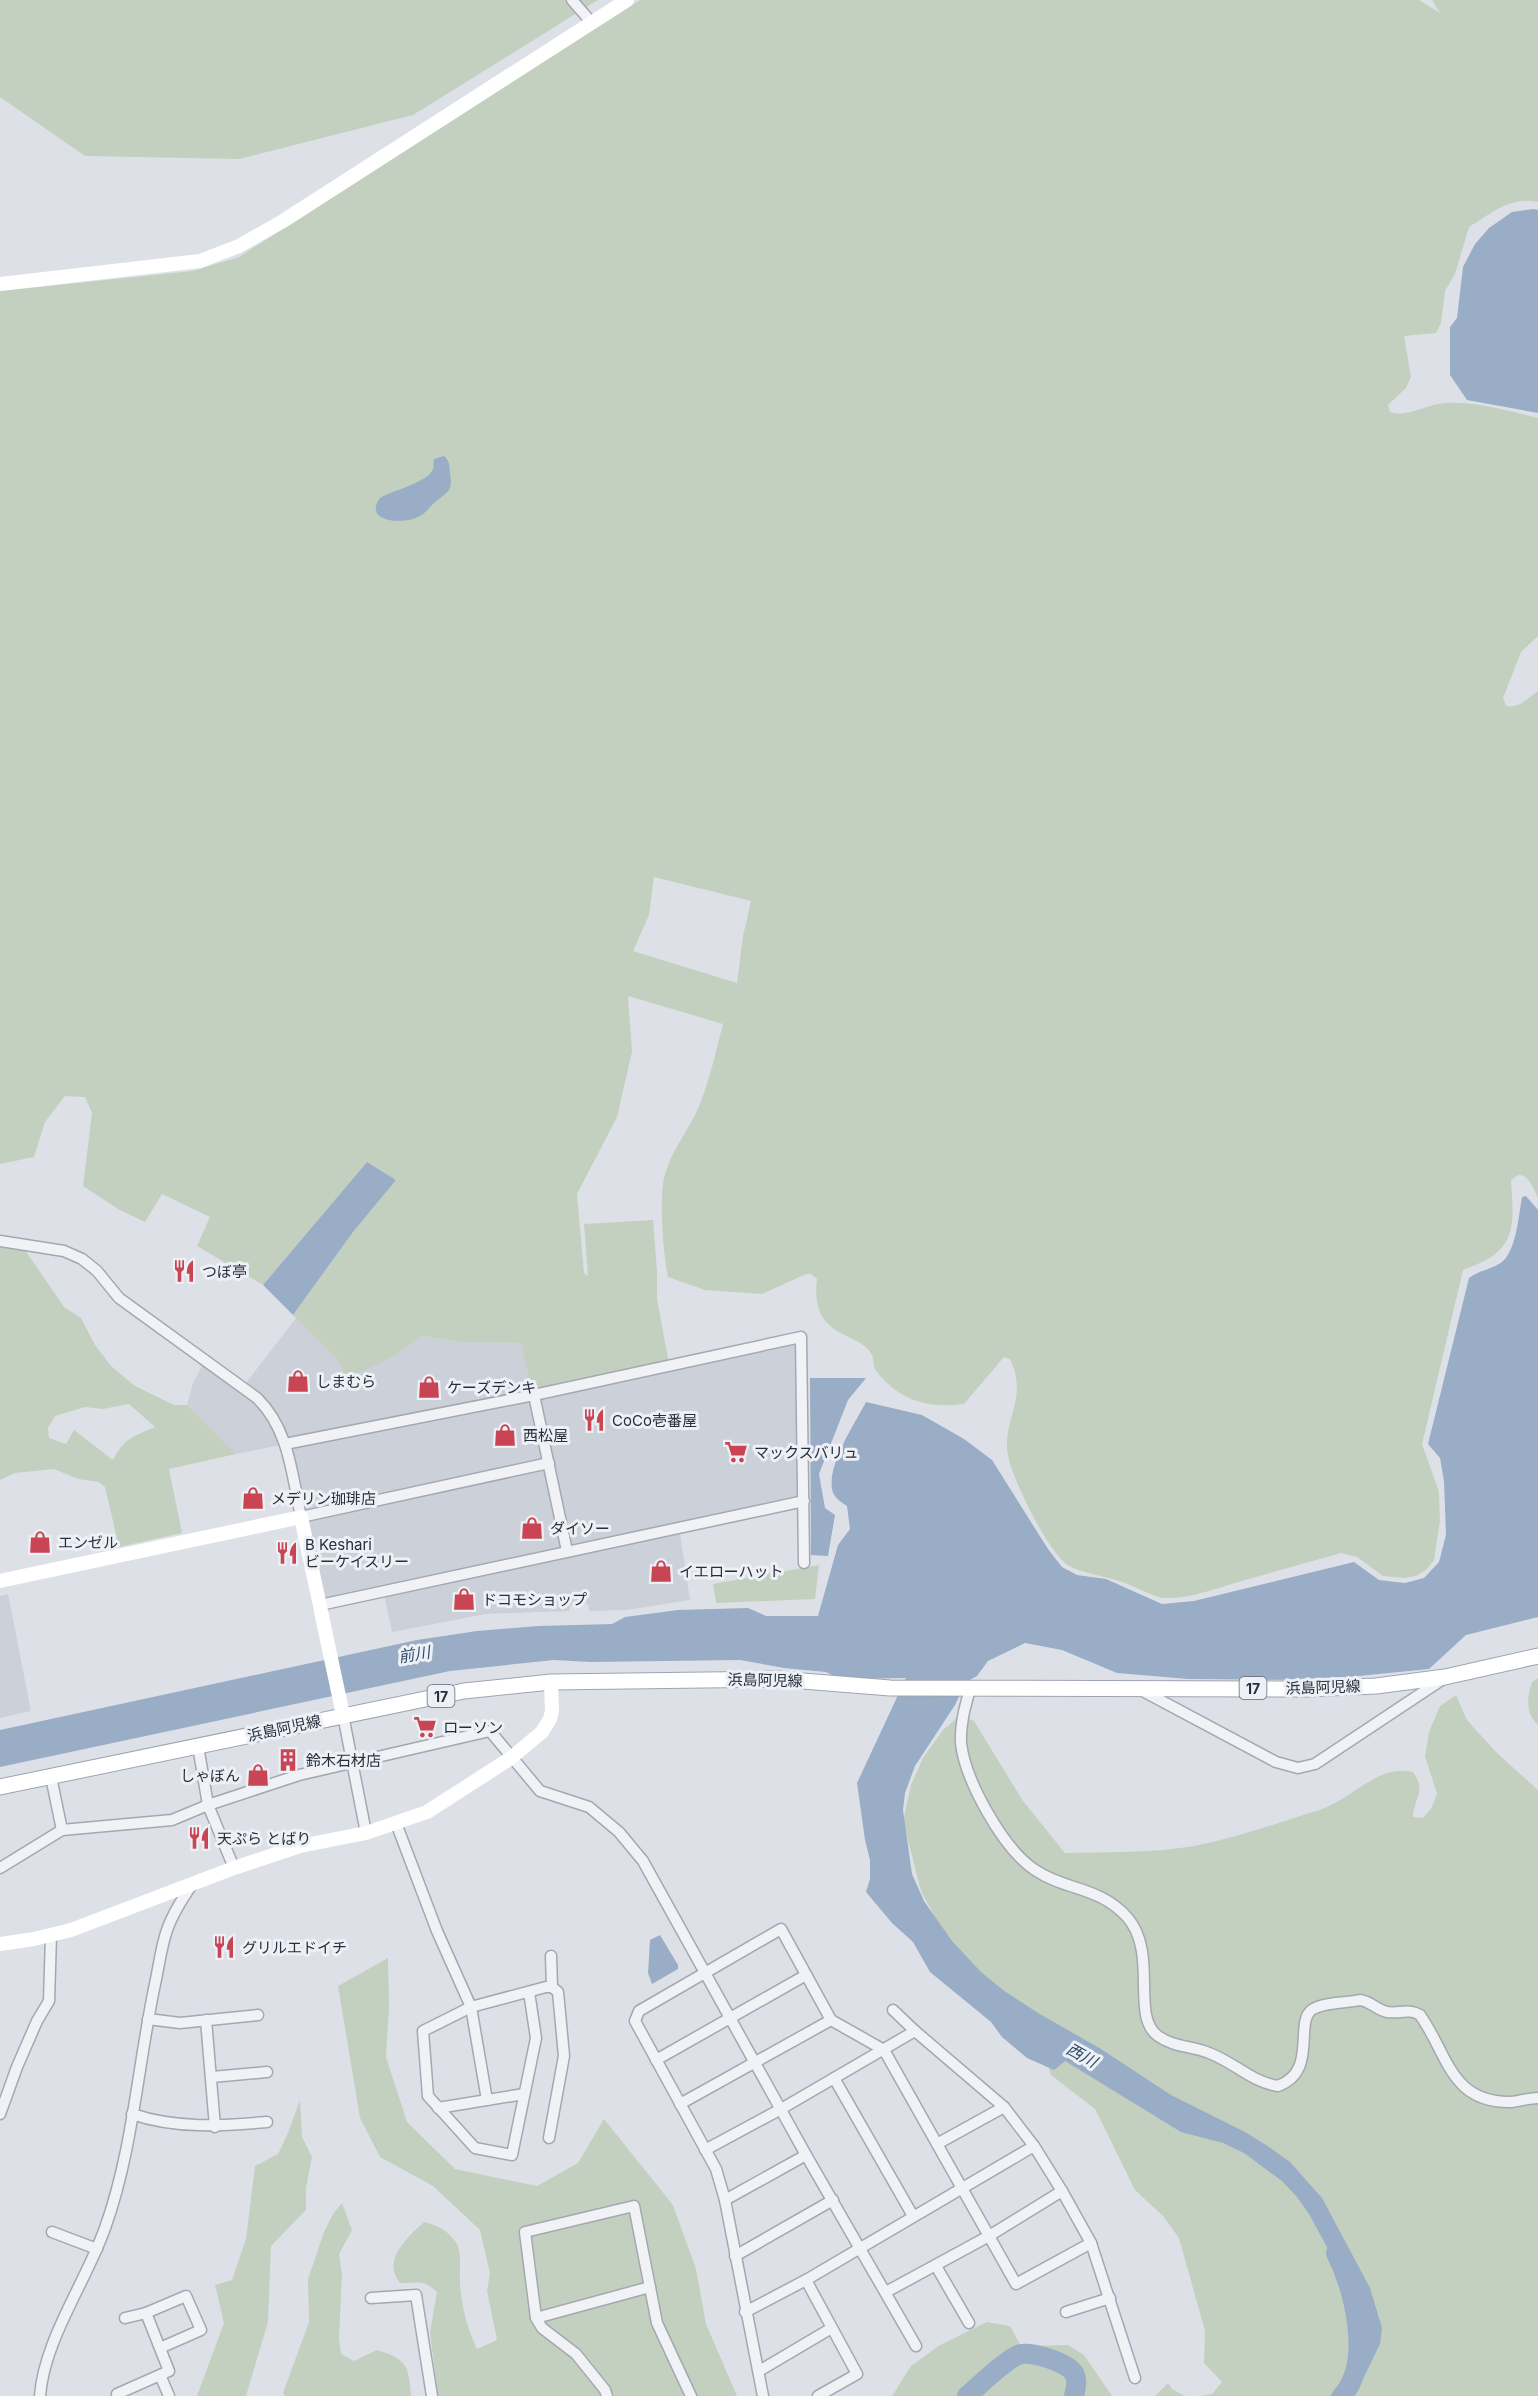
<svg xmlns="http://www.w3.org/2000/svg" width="1538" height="2396" font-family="Inter,'Noto Sans JP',sans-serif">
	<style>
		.built { fill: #ccd0d9 }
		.green { fill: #c3d0bf; fill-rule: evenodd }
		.water { fill: #99adc6 }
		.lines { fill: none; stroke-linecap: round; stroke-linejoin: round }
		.river { stroke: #99adc6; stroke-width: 20 }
		.street-casing { stroke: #a3a8b1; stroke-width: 13 }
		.primary-casing { stroke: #9da5b2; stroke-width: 17 }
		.street { stroke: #f0f2f5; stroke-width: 10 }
		.secondary { stroke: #fff; stroke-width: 14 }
		.primary { stroke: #fff; stroke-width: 15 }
		.labels { text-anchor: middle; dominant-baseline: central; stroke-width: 6; stroke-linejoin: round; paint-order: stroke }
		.shield { fill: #edf0f5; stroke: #626874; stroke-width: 1.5 }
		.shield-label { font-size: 14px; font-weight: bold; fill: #272e3d }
		.poi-label { font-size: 15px; fill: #272e3d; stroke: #edf0f5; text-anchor: start }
		.street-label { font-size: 15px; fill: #272e3d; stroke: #edf0f5 }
		.water-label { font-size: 16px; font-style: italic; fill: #334c6f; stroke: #edf0f5 }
	</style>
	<rect width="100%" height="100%" fill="#dde1e7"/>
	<g class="built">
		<polygon points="296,1318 338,1360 393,1357 422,1336 460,1342 521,1343 531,1390 798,1340 799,1509 680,1533 690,1600 627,1610 589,1611 588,1604 570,1606 570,1611 486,1614 392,1632 384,1594 313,1610 281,1445 236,1454 187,1405 193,1383 206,1358 246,1383"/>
		<polygon points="8,1594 31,1711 0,1718 0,1596"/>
	</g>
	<g class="green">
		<polygon points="0,0 598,0 413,115 239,159 85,156 0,97"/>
		<path d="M640,0h779l21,13 -8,-13h106v202c-28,-6 -47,12 -69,25l-14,47 -10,17 -4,32 -5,10 -32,3 7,41 -5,11 -18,17 2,7c18,6 36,-8 55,-9 30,-2 64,8 93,15v218l-17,16 -18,46 3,8c14,2 22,-8 32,-15v507c-5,-11 -14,-34 -27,-17 4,50 4,71 -48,89l-41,174 17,48 1,28 -6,40 -8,10 -10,6 -12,2 -21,-2 -26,-19 -16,-4c-35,10 -71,20 -106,30 -23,7 -47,16 -71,15 -7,0 -33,-13 -42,-16 -17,-6 -37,-8 -53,-16 -20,-12 -54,-82 -60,-106 -10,-40 21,-59 1,-101l-6,-2 -40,47c-37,5 -67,-4 -90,-36 3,-42 -66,-18 -57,-89l-6,-5h-5l-44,20 -57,-4 -37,-13c-5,-24 -8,-70 -5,-93 4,-29 26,-53 37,-80 10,-26 16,-53 23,-80l-95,-28 4,56 -15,65 -40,77 7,79 4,3 -4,-52 69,-4 4,51v28l12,65 -138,26 -10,-47 -61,-1 -38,-6 -29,21 -45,21 -10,-18 -45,-45 60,-83 43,-52 -29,-18 -104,123 -66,-39 13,-29 -48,-23 -17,28 -27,-13 -35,-23 9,-73 -7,-16 -20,-1 -20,26 -11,35 -34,7v-873l193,-20 46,-14zM654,877l97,24 -8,35 -6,47 -104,-32 16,-36z"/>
		<path d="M0,1246l23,1 41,60 17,11 14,27 16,21 24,20 39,19h13l49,49 -67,15 13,64 -63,14 -14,-60 -6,-5 -21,-3 -24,-10 -39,4 -15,7zM129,1404l26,23c-22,10 -30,10 -42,33l-39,-30 -8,14 -17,-6 -1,-10 7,-12 30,-9 18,2z"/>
		<polygon points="819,1565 815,1599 716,1603 713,1584"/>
		<path d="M1538,1678v47c-13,-12 -11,-28 -6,-43z"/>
		<path d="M1456,1695l11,25 29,32 42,38v606h-337l11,-2 10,-12 -18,-19 1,-32 -26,-93 -16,-22 -28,-26 -40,-81 -44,-34 -20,-66 -45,-28 -38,-40 -27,-50 -18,-70 8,-36 12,-27 20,-28 17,-15 14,6 49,80 42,52c42,-1 87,0 129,-7 43,-8 86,-24 128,-37 31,-11 56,-45 91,-37 14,20 1,25 0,45l10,1 9,-11 5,-13 -12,-38 4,-24 11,-26z"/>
		<path d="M388,1958l1,48 -3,51 21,65 48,47 82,17 41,-23 26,-44 69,86 23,64 10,55 31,72h-309l9,-7 -7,-57 7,-40c-15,-14 -19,-8 -37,-9 -19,-23 8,-46 24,-61 13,3 23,8 31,19 8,10 4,28 5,41 1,23 7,45 17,67l20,-9 -10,-49 3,-18 -10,-43 -47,-44 -53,-29 -20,-39 -22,-132z"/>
		<polygon points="300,2100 302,2137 312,2157 306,2188 306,2210 271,2246 268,2322 246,2396 197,2396 224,2323 215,2285 232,2280 246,2239 255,2166 278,2154 288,2133"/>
		<path d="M342,2203l10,27 -13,24 3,20 -3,65 2,15 13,7 23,-11c30,9 32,16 34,46h-126l-2,-3 26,-71 -1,-43 16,-47 9,-18z"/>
		<polygon points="987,2322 1010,2326 1021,2346 1068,2345 1084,2355 1112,2396 892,2396 911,2366 940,2345"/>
		<polygon points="1168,2383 1172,2389 1185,2396 1155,2396"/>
	</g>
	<g class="water">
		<polygon points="1534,209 1538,210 1538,413 1467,400 1450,375 1450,327 1457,318 1463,267 1475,244 1489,228 1512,212"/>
		<path d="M444,456c6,5 5,9 6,17 3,19 -2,18 -16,30 -6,6 -10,12 -18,15 -15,6 -53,4 -36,-20 11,-7 49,-16 53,-29 1,-4 0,-7 1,-10z"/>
		<polygon points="367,1162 396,1180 353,1232 293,1315 263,1285"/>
		<path d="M1526,1196l12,14v407l-72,18 -37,34 -110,11 -131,-1 -71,-6 -55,-23 -37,-7 -37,18 -11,15 -11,6 -11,23 -40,61 -10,27 -2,17 9,64 12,27 28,40 29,31 22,18 35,23 63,36 70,46 74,37 21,13 24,17 32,36 48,90 12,40 -2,16 -18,37 -12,15h-20l16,-18 7,-13 7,-24 -1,-31 -9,-28 -10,-11 -31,-57 -12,-17 -15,-16 -38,-28 -21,-10 -42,-11 -116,-71 -11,9 -27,-12 -25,-21 -11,-15 -61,-50 -17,-30 -21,-19 -26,-31 4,-13v-19l-5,-20 -8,-57 49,-105 -66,1 -14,-7 -42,-4 -44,-8 -150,2 -36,-2 -104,11 -450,96v-37l417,-90 60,-9 61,-5 74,-2 13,-7 53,-7 70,-2 18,8h52l20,-71 12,-16 -3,-23c-6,-4 -14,-9 -15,-17 -4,-26 22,-64 34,-87l56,13 42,24 28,21 56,89 14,18 15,8 29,4 56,25 32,-3 160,-39 25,18 26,3 19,-5 15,-16 7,-27 -2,-54 -4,-23 -12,-14 41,-166c10,-8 25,-9 34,-17 13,-11 16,-47 19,-64z"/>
		<polygon points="810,1378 866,1378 848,1400 819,1474 825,1508 835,1515 828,1556 811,1555"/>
		<polygon points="660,1935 678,1965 678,1969 652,1984 648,1973 650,1940"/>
	</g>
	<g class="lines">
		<g class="river">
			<path d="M1336,2253c18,37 37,109 6,143"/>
			<path d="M967,2396c13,-11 37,-35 51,-41 12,-5 48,7 56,18 4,7 2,16 0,23"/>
		</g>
		<g class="street-casing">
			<g id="street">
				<polyline points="572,0 592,23"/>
				<path d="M0,1241l64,10 18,8 15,12 22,27 138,100c32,31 35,77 44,119l248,-54"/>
				<polyline points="534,1395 567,1551"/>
				<polyline points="285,1444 534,1395 801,1337 804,1563"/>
				<polyline points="320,1605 804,1501"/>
				<path d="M970,1689c-5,18 -10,35 -9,54 4,37 42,106 74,127 31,21 64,16 92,47 32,36 3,99 31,119 15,11 34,10 51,17 25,9 42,29 69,33 41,-15 15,-65 35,-77 12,-7 34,-6 47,-9 10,1 17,10 27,12 12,2 22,-4 33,3 28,39 30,88 91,87 9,-1 18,-4 27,-4"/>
				<polyline points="1141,1690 1276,1762 1298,1768 1315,1764 1443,1679"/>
				<polyline points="343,1715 366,1833"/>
				<polyline points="198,1746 208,1805 234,1868"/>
				<polyline points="51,1777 62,1830"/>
				<polyline points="396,1823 437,1931 471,2007 487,2100"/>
				<polyline points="0,1868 62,1830 172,1820 208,1805 299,1775 490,1731 540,1791 589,1807 619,1832 643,1861 806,2155 916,2346"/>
				<polyline points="529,1992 536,2038 512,2155 475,2148 428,2096 423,2031 471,2007 546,1987 552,1987 551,1956"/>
				<polyline points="893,2010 915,2031"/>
				<polyline points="148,2019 180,2023 258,2015"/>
				<polyline points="206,2020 215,2127"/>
				<polyline points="656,2060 806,1975"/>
				<polyline points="212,2077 267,2072"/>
				<polyline points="834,2078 913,2216"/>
				<polyline points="680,2104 831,2020"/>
				<polyline points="438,2108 524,2094"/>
				<polyline points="0,2114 17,2067 37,2021 49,2001 51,1935"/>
				<path d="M132,2114c44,15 90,12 135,8"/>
				<polyline points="549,2138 564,2056 558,1992 552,1987"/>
				<polyline points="937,2144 1004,2107"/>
				<polyline points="705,2150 781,2109 915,2031 1004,2107 1034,2146 1062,2191 1091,2243 1135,2378"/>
				<polyline points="725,2200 806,2155"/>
				<polyline points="52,2232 97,2249"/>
				<polyline points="735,2256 833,2200"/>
				<polyline points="936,2266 969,2323"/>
				<polyline points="806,2280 857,2374 818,2396"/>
				<polyline points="886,2292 989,2236 1062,2191"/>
				<polyline points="371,2298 416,2295 432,2396"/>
				<polyline points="745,2312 806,2280 1034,2146"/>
				<polyline points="1066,2312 1110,2298"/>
				<polyline points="125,2318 146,2313"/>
				<polyline points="536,2318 650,2287"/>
				<polyline points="759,2371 830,2329"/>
				<polyline points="160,2375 169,2396"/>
				<path d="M40,2396c4,-56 46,-114 65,-168 28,-78 33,-164 50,-244 4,-18 6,-37 12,-54 6,-17 16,-32 26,-47"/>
				<polyline points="118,2396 117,2394 169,2371 146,2313 186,2296 201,2330 160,2348"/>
				<polyline points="607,2396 605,2390 576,2354 542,2328 536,2318 525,2232 634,2206 657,2323 691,2396"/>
				<polyline points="763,2396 725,2200 716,2169 635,2021 639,2011 781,1929 831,2020 884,2050 1016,2284 1091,2243"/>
			</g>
		</g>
		<g class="primary-casing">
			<polyline id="primary" points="0,1787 464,1691 551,1682 778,1679 890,1688 1306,1689 1376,1686 1445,1677 1538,1656"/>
		</g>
		<use href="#street" class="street"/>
		<g class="secondary">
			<polyline points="0,284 200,261 239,246 283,221 627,0"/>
			<polyline points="0,1581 301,1517 343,1715"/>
			<polyline points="0,1944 34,1939 71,1930 234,1868 300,1846 366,1833 427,1812 511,1758 542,1732 550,1719 552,1711 551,1682"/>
		</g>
		<use href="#primary" class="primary"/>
	</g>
	<defs>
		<g id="restaurant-bare" transform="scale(1.8)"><path d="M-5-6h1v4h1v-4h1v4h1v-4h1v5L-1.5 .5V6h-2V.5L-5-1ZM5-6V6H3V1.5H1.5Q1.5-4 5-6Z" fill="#c94554" stroke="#edf0f5" stroke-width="2.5" paint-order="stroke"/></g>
		<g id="shop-bare" transform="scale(1.8)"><path d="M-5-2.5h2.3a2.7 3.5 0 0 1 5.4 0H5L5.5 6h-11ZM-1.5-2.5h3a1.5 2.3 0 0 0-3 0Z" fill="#c94554" stroke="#edf0f5" stroke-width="2.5" paint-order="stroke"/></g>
		<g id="supermarket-bare" transform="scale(1.8)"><path d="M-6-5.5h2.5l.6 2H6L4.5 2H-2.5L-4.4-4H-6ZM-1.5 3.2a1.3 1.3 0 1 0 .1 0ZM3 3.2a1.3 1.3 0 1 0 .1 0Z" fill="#c94554" stroke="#edf0f5" stroke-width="2.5" paint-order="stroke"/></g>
		<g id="building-bare" transform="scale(1.8)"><path d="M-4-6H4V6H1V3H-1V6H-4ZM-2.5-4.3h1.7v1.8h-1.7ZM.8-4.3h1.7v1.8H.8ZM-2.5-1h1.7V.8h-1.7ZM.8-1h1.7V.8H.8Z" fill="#c94554" stroke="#edf0f5" stroke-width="2.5" paint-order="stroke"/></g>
	</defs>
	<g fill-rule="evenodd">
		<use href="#restaurant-bare" x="184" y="1271"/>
		<use href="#shop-bare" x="298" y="1381"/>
		<use href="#shop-bare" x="429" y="1387"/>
		<use href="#restaurant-bare" x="594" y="1420"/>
		<use href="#shop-bare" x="505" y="1435"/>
		<use href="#supermarket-bare" x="736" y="1452"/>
		<use href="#shop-bare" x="253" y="1498"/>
		<use href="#shop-bare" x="532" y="1528"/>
		<use href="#shop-bare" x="40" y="1542"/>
		<use href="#restaurant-bare" x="287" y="1553"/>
		<use href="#shop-bare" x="661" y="1571"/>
		<use href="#shop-bare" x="464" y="1599"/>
		<use href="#supermarket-bare" x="425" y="1727"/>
		<use href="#building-bare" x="288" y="1760"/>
		<use href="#shop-bare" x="258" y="1775"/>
		<use href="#restaurant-bare" x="199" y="1838"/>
		<use href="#restaurant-bare" x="224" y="1947"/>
	</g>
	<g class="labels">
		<g class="shield">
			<rect x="1239.5" y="1677" width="27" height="22" rx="4.5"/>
			<rect x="427.5" y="1685" width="27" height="22" rx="4.5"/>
		</g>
		<g class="shield-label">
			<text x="1253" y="1688">17</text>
			<text x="441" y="1696">17</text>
		</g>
		<g class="poi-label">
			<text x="202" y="1271">つぼ亭</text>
			<text x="316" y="1381">しまむら</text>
			<text x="447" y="1387">ケーズデンキ</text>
			<text x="612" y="1420">CoCo壱番屋</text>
			<text x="523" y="1435">西松屋</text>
			<text x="754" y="1452">マックスバリュ</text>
			<text x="271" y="1498">メデリン珈琲店</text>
			<text x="550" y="1528">ダイソー</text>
			<text x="58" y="1542">エンゼル</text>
			<text x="305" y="1544">B Keshari<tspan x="305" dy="17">ビーケイスリー</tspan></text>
			<text x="679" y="1571">イエローハット</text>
			<text x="482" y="1599">ドコモショップ</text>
			<text x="443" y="1727">ローソン</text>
			<text x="306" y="1760">鈴木石材店</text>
			<text x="240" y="1775" text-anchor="end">しゃぼん</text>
			<text x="217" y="1838">天ぷら とばり</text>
			<text x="242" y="1947">グリルエドイチ</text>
		</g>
		<g class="street-label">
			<text transform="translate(765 1680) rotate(1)">浜島阿児線</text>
			<text transform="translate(1323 1687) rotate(-2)">浜島阿児線</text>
			<text transform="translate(284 1728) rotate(-12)">浜島阿児線</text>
		</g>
		<g class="water-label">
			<text transform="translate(414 1654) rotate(-9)">前川</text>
			<text transform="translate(1082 2055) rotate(29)">西川</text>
		</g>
	</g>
</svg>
